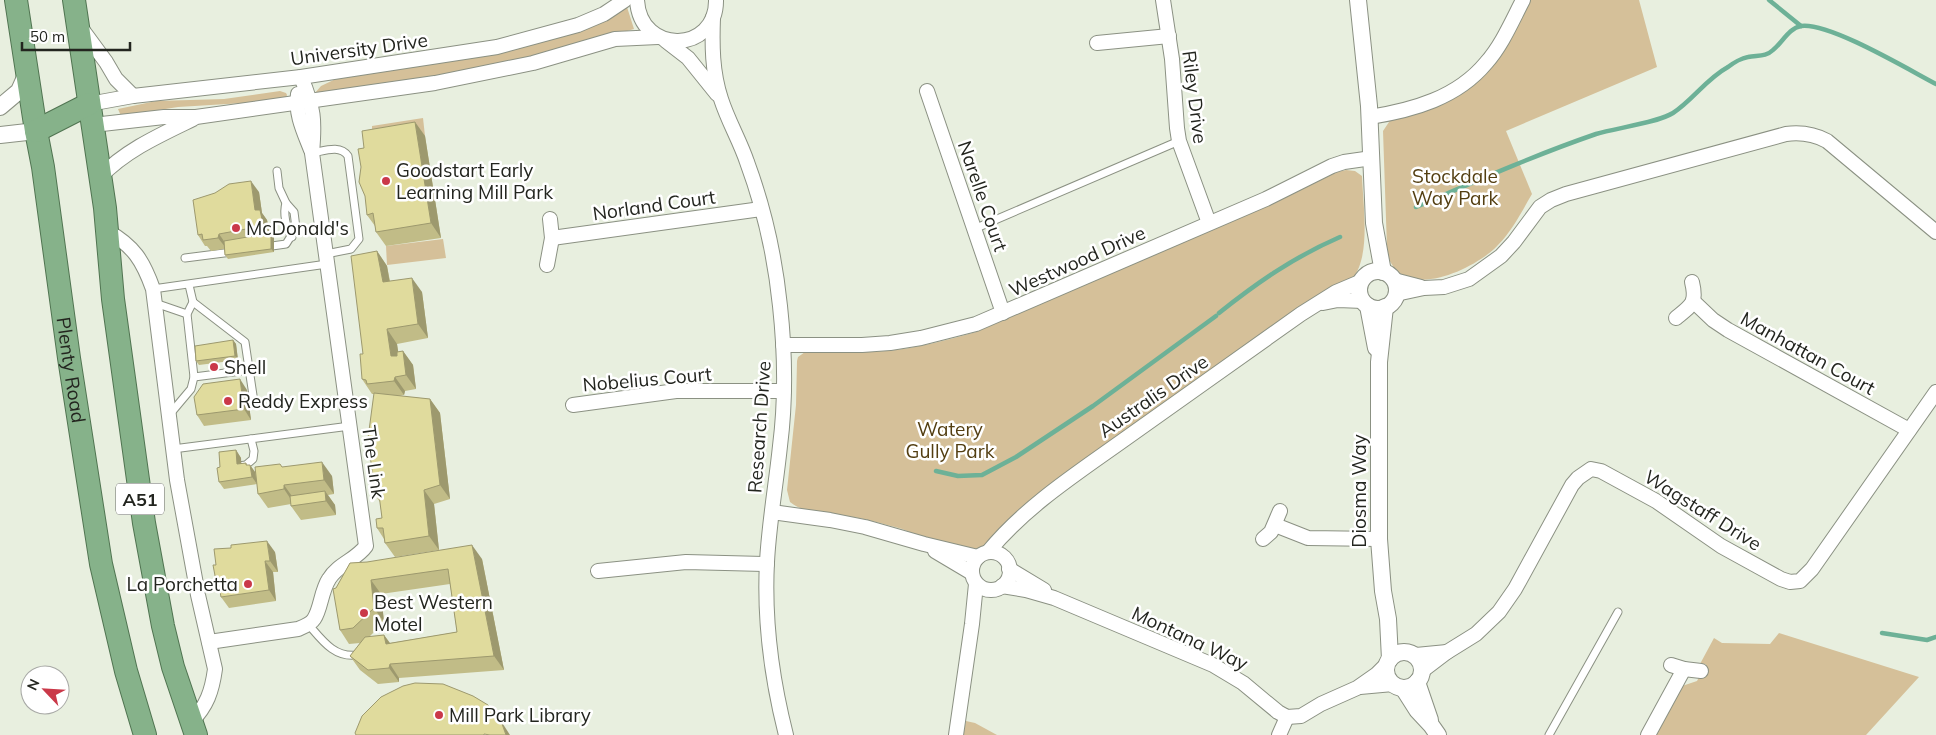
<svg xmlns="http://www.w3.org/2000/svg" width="1936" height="735" font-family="Mulish,sans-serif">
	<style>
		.green { fill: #d5c099 }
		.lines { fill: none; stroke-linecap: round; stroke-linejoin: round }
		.stream { stroke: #6db197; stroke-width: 4.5 }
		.service-casing { stroke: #8b9183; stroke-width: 9 }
		.minor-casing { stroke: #8b9183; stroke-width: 16 }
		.tertiary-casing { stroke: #8b9183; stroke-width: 18 }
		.trunk-casing { stroke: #507451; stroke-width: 24 }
		.service { stroke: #fff; stroke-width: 7 }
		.minor { stroke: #fff; stroke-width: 14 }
		.tertiary { stroke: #fff; stroke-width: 16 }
		.trunk { stroke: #86b28a; stroke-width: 22 }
		.wall { fill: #c1bc87; fill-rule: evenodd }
		.shaded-wall { fill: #9d996e }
		.building { fill: #e0db9d; stroke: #9d996e }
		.poi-dot { fill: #ca3949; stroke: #fff; stroke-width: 2 }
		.labels { text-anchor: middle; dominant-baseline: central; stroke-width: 5; stroke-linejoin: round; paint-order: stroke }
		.shield { fill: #fff; stroke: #656662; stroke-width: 1 }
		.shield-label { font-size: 18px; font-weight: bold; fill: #23251f }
		.street-label { font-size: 19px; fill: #23251f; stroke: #fff }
		.poi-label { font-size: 19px; fill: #23251f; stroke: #fff; text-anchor: start }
		.park-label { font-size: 19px; fill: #533e11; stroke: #fff }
	</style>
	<rect width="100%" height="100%" fill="#e8efdf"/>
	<g class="green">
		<path d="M1529,0h110l18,67 -151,64 26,63c-10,17 -20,37 -34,51 -20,22 -87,55 -107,18 -3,-4 -3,-10 -4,-15l-4,-117 8,-12 54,-16z"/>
		<polygon points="627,7 634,29 509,65 316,94 315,93 321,86 344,75 424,63"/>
		<polygon points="280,91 286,93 287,95 286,98 258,102 178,107 121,116 118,109 156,101 224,99"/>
		<polygon points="423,118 425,136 372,145 372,126"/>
		<path d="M1346,170l9,1 7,5c1,29 9,79 -9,102l-282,192 -41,30 -47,47c-27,9 -56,-9 -81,-18 -18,-5 -38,-11 -56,-13 -18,-3 -42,-2 -56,-14l-3,-12 9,-85 1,-44 1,-4 7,-5c27,0 54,1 81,-1 31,-3 61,-11 90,-19l286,-124 75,-36z"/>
		<polygon points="443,239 446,258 387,265 386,246"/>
		<polygon points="1779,633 1919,677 1866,735 1655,735 1682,686 1697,681 1706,664 1700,664 1714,638 1722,643 1770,644"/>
		<polygon points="966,721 975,723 997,735 963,735"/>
	</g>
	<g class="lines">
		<g class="stream">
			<polyline points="1769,0 1801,26"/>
			<path d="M1416,207c60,-26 119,-52 180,-73 20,-6 61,-11 77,-21 20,-13 33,-34 55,-46 5,-4 14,-9 20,-10 9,-2 18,0 25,-7 9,-7 16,-22 28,-24 28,-4 108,44 135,58"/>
			<path d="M1219,313c39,-31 75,-56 121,-76"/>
			<polyline points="936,471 958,476 982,475 1016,457 1093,406 1216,316"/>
			<polyline points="1882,633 1927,640 1936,637"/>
		</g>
		<g class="service-casing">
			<g id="service">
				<path d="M312,153c12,-2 28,-9 36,3l11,83 -8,10 -25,5"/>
				<path d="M286,203c-3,10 0,25 6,34"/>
				<polyline points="974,229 1179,141"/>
				<polyline points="265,247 286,244 296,228 294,212 286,203 279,188 277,171"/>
				<polyline points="185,258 232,252"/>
				<polyline points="153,289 327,264"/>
				<polyline points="193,302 245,342 254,402"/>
				<polyline points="155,303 187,314"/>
				<polyline points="194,377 249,370"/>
				<polyline points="170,414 191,389 194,377 187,314 193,302 189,285"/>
				<polyline points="173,449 350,426"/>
				<polyline points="238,466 246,465 253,459 254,451 251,439"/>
				<path d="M308,624c14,16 26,34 49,31"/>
				<polyline points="1549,735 1618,612"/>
			</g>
		</g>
		<g class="minor-casing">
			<g id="minor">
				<path d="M637,0c3,56 80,53 79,0"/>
				<polyline points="1163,0 1172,59 1177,128 1179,141 1209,223"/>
				<path d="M713,17c-1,28 -1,55 8,82 7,22 19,42 26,63 17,46 28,95 33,144 5,46 6,93 0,140 -4,39 -11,77 -13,116 -3,57 5,118 19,173"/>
				<polyline points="81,28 106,62 116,79 133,96"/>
				<polyline points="666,41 688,58 717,94"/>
				<polyline points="1097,43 1169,36"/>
				<polyline points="927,91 1003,313"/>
				<path d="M298,94c-3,20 6,38 13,56"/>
				<polyline points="89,104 133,96 301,77 497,47 578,25 604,14 625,0"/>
				<path d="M1370,117c43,-7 87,-19 116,-54 16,-18 26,-42 37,-63"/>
				<polyline points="93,125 164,117 196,117 435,83 533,63 615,39 658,37"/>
				<path d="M100,177c26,-27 60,-42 93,-58"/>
				<path d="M107,231c27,15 36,30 46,58l24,191 21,115 17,74c-3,22 -8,37 -24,53"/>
				<polyline points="552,238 761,209"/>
				<polyline points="547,265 552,238 550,219"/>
				<polyline points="1394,280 1421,287"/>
				<path d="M1396,294l28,-6 20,-1 25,-8 32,-23 13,-14 26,-35 11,-7 15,-6 220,-60c15,-2 28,0 41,7l109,91"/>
				<polyline points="1693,301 1713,320 1728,330 1909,430"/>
				<polyline points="1323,303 1338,300 1363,301"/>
				<path d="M1676,318c16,-13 21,-15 16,-36"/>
				<polyline points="783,345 862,345 890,343 921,338 976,324 1266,199 1332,166 1344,162 1372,158"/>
				<polyline points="573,405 676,391 784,391"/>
				<polyline points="772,512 830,520 865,527 924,544 978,557"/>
				<polyline points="1275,525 1308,538 1379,539"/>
				<polyline points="1263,539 1271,532 1280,511"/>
				<polyline points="935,551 972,573"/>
				<path d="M988,552c38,-46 88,-78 137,-113 59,-42 117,-83 176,-125l35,-22 26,-11"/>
				<circle cx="991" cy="571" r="19"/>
				<polyline points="1009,569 1044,590"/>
				<polyline points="598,571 686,562 767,564"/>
				<polyline points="1002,586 1026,590 1054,598 1213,665 1243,683 1278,712 1287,717 1301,716 1321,704 1357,688 1377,674 1387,664"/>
				<path d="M209,642l89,-13c5,-2 13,-5 16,-10 7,-10 7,-28 15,-40 9,-15 27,-19 37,-33l-54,-393c3,-33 2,-45 -11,-76"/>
				<polyline points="1416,655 1447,652"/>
				<polyline points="1671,665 1684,669 1701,671"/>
				<polyline points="1422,671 1447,652 1476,634 1499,612 1515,589 1572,485 1578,478 1591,469 1601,471 1656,501 1721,546 1781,579 1790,582 1800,581 1812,569 1936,392"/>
				<polyline points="1360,687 1393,684"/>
				<polyline points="956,735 972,624 976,584"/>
				<polyline points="1279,735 1287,717"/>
				<polyline points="1648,735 1684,669"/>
			</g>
		</g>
		<g class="tertiary-casing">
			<g id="tertiary">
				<polyline points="1358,0 1369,106 1374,223 1383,272"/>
				<polyline points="0,107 19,91 27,73"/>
				<polyline points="0,135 36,131"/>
				<circle cx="1378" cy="290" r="19"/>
				<polyline points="1368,306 1376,348"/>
				<polyline points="1385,307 1379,362 1379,539 1383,591 1388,619 1390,659"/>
				<circle cx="1404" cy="670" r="18"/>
				<polyline points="1417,682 1430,720"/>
				<polyline points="1403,688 1417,710 1431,725 1438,735"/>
			</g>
		</g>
		<g class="trunk-casing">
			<g id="trunk">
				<path id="s1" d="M16,0l20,131 7,36 26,191 32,206 25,107 19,64"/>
				<polyline points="74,0 105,208 113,299 144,523 163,626 173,667 196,735"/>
				<polyline points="36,131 89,104"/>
			</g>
		</g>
		<use href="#service" class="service"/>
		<use href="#minor" class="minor"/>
		<use href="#tertiary" class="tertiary"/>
		<use href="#trunk" class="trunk"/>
	</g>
	<g class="wall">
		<polygon points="415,122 425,136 441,238 386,246 376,232 375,226 367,215"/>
		<polygon points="259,192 262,213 267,220 270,233 274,237 274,252 228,259 225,255 224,249 211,251 207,246 205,246 198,235"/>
		<polygon points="377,251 387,266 390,281 422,292 428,338 397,344 398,352 403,351 413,365 416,389 405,391 404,395 399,396 430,399 440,413 450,499 434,504 439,550 395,557 385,543 384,539 377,528 382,518 380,502 375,495 374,394 372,394 362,379 363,354"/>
		<polygon points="233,340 236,344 238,360 199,365 196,361"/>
		<polygon points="247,390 251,420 204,426 197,415"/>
		<polygon points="236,450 241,458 241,464 246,463 247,465 250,465 255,472 282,467 332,476 334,494 328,495 335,505 336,515 301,520 291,506 291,504 268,508 258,494 257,484 224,489 219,482 220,467"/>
		<polygon points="275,552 278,572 273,572 276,601 229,608 221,597 219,587 216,581"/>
		<path d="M482,559l22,111 -105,8v4l-21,2 -18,-14 -10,-14 10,-13 -11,1 -9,-14 -4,-42 14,-25zM450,584l7,48 -67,11 -6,-8 -15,2 15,-15 -3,-28z"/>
	</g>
	<g class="shaded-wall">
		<polygon points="415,122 425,136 441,238 431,223"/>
		<polygon points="251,181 259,192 262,213 267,220 270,234 263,224 255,210"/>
		<polygon points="258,224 266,235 265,238 257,227"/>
		<polygon points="271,233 274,237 274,252 271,249"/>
		<polygon points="219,234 226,244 226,248 218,238"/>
		<polygon points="377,251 387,266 392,296 383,282"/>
		<polygon points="412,278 422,292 428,338 418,324"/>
		<polygon points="387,329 397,344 401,370 391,356"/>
		<polygon points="233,340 236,344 238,360 235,356"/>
		<polygon points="403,351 413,365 416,389 406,375"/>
		<polygon points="395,377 405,391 404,395 394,381"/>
		<polygon points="240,379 247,390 251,420 244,409"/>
		<polygon points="430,399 440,413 450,499 440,485"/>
		<polygon points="236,450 241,458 242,472 237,464"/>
		<polygon points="322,462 332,476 334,494 324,480"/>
		<polygon points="250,465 255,472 257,484 252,477"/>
		<polygon points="284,485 294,499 294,504 284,489"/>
		<polygon points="424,490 434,504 439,550 429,536"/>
		<polygon points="325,491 335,505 336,515 326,501"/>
		<polygon points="267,541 275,552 278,572 270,561"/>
		<polygon points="472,545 482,559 504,670 494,656"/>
		<polygon points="265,561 273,572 276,601 269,590"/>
		<polygon points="371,580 381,594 384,622 374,608"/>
		<polygon points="384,635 394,649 386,644"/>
		<polygon points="390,664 399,678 399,682 389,668"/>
		<polygon points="501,721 510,735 506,735"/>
	</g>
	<g class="building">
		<polygon points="415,122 431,223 376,232 373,213 367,215 365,196 359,182 361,167 358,149 364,148 362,131"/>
		<polygon points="251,181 255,210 260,210 263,224 258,224 257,227 219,234 218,238 203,240 202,234 198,235 193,200 215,193 229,184"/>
		<polygon points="271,233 271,249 225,255 224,241"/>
		<polygon points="377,251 383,282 412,278 418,324 387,329 391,356 397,356 397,352 403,351 406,375 395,377 394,381 367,384 366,380 362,379 360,354 363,354 351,256"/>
		<polygon points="233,340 235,356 196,361 195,346"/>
		<polygon points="240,379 244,409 197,415 194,397 203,384"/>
		<polygon points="374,393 430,399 440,485 424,490 429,536 385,543 383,528 377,528 376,519 382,518 379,495 375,495 368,438"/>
		<polygon points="236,450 237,464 246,463 246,465 250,465 252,477 219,482 217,468 220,467 219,452"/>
		<polygon points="322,462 324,480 284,485 284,489 258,494 255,467 280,464 282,467"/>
		<polygon points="325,491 326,501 291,506 290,496"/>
		<polygon points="267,541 270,561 265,561 269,590 221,597 218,581 216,581 213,565 216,565 214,549 231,548 231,545"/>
		<polygon points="472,545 494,656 390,664 389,668 368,670 350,656 365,637 384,635 386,644 457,632 448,569 371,580 374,608 353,628 340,630 333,589 336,588 350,563 367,562"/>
		<polygon points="415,683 443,684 473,696 488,705 501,721 506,735 490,735 484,734 484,735 356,735 355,733 362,716 381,697 403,686"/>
	</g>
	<g class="poi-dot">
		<circle cx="386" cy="181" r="5"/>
		<circle cx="236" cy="228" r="5"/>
		<circle cx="214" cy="367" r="5"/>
		<circle cx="228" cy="401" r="5"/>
		<circle cx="248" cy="584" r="5"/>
		<circle cx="364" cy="613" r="5"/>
		<circle cx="439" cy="715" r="5"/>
	</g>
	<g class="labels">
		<rect class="shield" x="116" y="483.5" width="48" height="31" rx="4"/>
		<g class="shield-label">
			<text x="140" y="499">A51</text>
		</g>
		<g class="street-label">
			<text transform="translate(359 49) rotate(-8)">University Drive</text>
			<text transform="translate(1195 97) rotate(83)">Riley Drive</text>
			<text transform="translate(983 196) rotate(71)">Narelle Court</text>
			<text transform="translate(654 205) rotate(-8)">Norland Court</text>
			<text transform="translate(1077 261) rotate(-24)">Westwood Drive</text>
			<text transform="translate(1808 353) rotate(29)">Manhattan Court</text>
			<text stroke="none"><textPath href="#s1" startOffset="374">Plenty Road</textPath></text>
			<text transform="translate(647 379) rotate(-5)">Nobelius Court</text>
			<text transform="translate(1153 396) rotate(-35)">Australis Drive</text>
			<text transform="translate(759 427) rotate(-86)">Research Drive</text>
			<text transform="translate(374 462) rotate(82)">The Link</text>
			<text transform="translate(1359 491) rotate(-90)">Diosma Way</text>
			<text transform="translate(1703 510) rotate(32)">Wagstaff Drive</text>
			<text transform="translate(1190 638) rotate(25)">Montana Way</text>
		</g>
		<g class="poi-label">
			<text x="396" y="170">Goodstart Early<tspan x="396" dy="22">Learning Mill Park</tspan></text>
			<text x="246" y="228">McDonald's</text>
			<text x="224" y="367">Shell</text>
			<text x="238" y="401">Reddy Express</text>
			<text x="238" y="584" text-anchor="end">La Porchetta</text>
			<text x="374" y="602">Best Western<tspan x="374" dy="22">Motel</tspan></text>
			<text x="449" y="715">Mill Park Library</text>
		</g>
		<g class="park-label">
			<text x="1455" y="176">Stockdale<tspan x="1455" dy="22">Way Park</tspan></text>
			<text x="950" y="429">Watery<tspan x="950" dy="22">Gully Park</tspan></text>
		</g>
	</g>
	<g transform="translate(45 690) rotate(295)"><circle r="24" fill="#ffffff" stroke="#a7a8a5"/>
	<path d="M0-4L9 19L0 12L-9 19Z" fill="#ca3949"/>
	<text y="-8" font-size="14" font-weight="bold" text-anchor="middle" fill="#23251f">N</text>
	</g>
	<path d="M22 42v8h108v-8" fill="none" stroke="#23251f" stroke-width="2.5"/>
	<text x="30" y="42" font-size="15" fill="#23251f" stroke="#ffffff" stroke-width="4" paint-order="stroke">50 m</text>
</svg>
